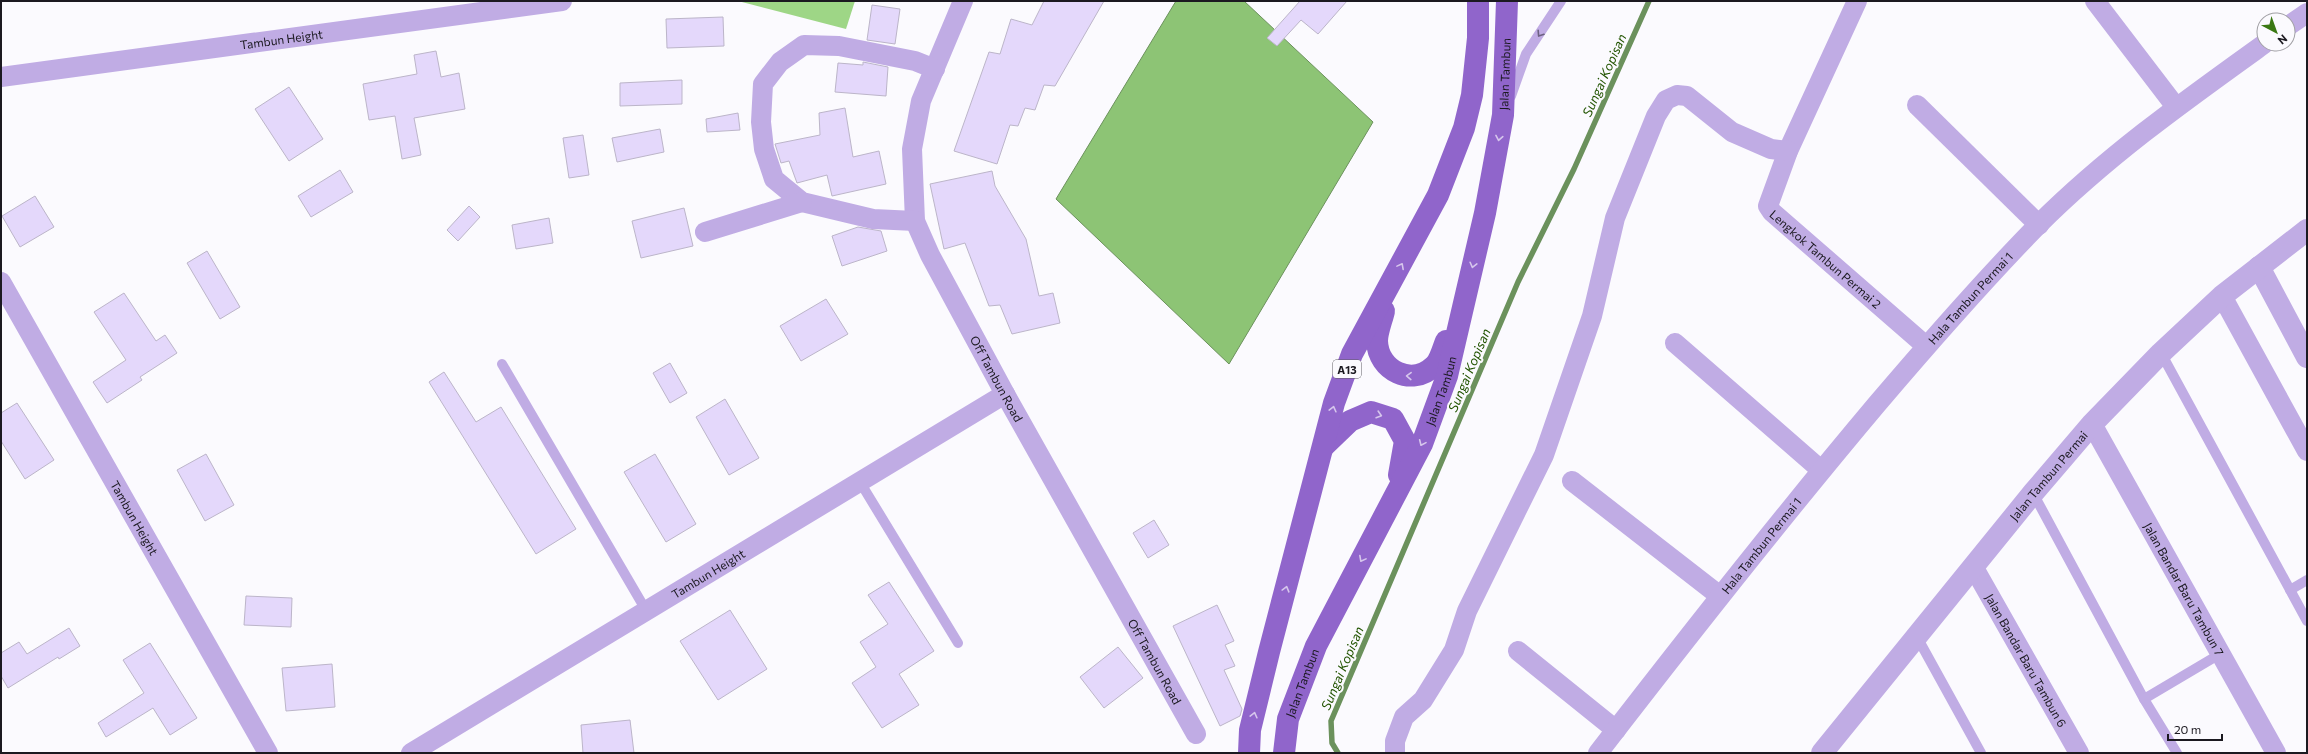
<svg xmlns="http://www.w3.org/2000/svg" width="2308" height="754" font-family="Commissioner,sans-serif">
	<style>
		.forest { fill: #9ed686 }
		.water { fill: #8dc475; stroke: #6b915c }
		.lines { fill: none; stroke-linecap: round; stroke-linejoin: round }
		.stream { stroke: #6b915c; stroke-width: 5.5 }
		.building { fill: #e4d8fb; stroke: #bcb5c9 }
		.service { stroke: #c0ace4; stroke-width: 10 }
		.minor { stroke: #c0ace4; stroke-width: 20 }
		.tertiary { stroke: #c0ace4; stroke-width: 22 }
		.primary { stroke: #9065cb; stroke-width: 22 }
		.oneway { stroke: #6e6282 }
		.oneway2 { stroke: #d6c6ec }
		.labels { text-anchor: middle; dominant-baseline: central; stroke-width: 4; stroke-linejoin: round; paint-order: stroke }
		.shield { fill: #fbfafe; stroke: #5e5c63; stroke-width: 1 }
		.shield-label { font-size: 11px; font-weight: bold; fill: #1b1920 }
		.street-label { font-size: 12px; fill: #1b1920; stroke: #fbfafe }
		.water-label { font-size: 13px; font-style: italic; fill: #225400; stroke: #fbfafe }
	</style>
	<rect width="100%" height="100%" fill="#fbfafe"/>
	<polygon class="forest" points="738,1 855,1 846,29"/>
	<polygon class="water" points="1176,1 1244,1 1373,122 1229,364 1056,199"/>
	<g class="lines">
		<polyline class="stream" points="1338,753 1332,743 1331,721 1518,282 1574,169 1649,1"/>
	</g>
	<g class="building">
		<polygon points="1044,1 1104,1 1055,86 1044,85 1035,110 1025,108 1018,126 1010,125 997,164 954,151 989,52 1000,54 1011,19 1032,25"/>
		<polygon points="1300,1 1347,1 1318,34 1301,20 1277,46 1267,38"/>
		<polygon points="872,5 900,9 895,44 867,40"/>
		<polygon points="723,17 724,46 667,48 666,19"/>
		<polygon points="436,51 441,77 459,73 465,109 414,118 421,155 402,159 395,116 369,120 363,84 417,74 414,55"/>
		<polygon points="863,62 888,67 886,96 835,92 838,63 863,65"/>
		<polygon points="682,80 682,104 620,106 620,83"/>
		<polygon points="289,87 323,139 289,161 255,109"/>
		<polygon points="845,108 853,157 879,151 886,184 832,196 827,175 797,183 789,161 781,163 775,144 820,135 819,113"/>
		<polygon points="738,113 740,130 707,132 706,119"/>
		<polygon points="660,129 664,152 617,162 612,138"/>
		<polygon points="583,135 589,175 569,178 563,138"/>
		<polygon points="340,170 353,192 311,217 298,196"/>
		<polygon points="992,171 995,186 1026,239 1039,296 1053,293 1060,323 1012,334 1000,305 989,306 965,243 944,249 930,184"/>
		<polygon points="35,196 54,227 20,247 2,216"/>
		<polygon points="469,206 480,217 458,241 447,230"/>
		<polygon points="684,208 693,246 641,258 632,221"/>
		<polygon points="549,218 553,243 516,249 512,225"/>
		<polygon points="858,227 881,231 887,251 842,266 832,236"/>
		<polygon points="207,251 240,307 220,319 187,263"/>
		<polygon points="124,293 156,341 165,335 177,353 140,377 142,380 107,403 93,382 126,360 94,312"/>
		<polygon points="826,299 848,334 801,361 780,326"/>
		<polygon points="670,363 687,393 670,403 653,373"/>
		<polygon points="444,372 476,422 501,407 576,529 536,554 429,382"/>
		<polygon points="725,399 759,458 729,475 696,417"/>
		<polygon points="17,403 54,460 25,479 1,441 1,413"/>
		<polygon points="206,454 234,505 205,521 177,470"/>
		<polygon points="655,454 696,524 666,542 624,472"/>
		<polygon points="1154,520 1169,545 1148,558 1133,533"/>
		<polygon points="889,582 934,651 899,674 919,705 882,728 852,683 876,667 860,642 888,624 868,595"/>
		<polygon points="246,596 292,598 291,627 244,625"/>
		<polygon points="1217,605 1234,641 1225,645 1235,666 1224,670 1242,709 1240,716 1220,726 1173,626"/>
		<polygon points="730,610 767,669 718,700 680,641"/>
		<polygon points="69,628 80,646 59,659 58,657 8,688 1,676 1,653 19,642 27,654"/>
		<polygon points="150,643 197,718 170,735 153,708 106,737 98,723 144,693 123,660"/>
		<polygon points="1118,647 1143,678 1104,708 1080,677"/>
		<polygon points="332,664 335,707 286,711 282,668"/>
		<polygon points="630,720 634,753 583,753 581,725"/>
	</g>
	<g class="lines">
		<g class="service">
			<polyline points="1511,96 1526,54 1561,1"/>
			<polyline points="2161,353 2307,621"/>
			<polyline points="502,364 647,612"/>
			<polyline points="860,482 958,643"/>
			<polyline points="2033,493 2144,699 2177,753"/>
			<polyline points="2290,590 2307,580"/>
			<polyline points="1917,637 1981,753"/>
			<polyline points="2144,699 2220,654"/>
		</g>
		<g class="minor">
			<path id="s1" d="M963,1l-42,100 -9,48 3,72 15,34 75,139 191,340"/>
			<path id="s2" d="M1857,1l-69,150 -20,55 4,6 154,134"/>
			<polyline points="2095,1 2176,107"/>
			<polyline points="2288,26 2307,13"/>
			<path id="s3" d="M1,77l561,-76"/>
			<polyline points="1917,105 2039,225"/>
			<polyline points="915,221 873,219 802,202 774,179 764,149 761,122 763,84 780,62 804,45 839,46 915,61 935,69"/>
			<polyline points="705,232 802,202"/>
			<path id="s4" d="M1,282l267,471"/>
			<polyline points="2222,296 2307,451"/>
			<polyline points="1675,343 1821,470"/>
			<path id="s5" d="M2092,424l184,329"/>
			<polyline points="1572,481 1720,596"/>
			<path id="s6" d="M1974,568l105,185"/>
			<polyline points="1518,651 1616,730"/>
			<path id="s7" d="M411,753l594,-359"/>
			<polyline points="1395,753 1395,741 1404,717 1423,700 1454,650 1467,611 1544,455 1592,316 1615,218 1656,116 1666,100 1677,95 1687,96 1732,132 1771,149 1788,151"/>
			<path id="s8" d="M1598,753c91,-118 183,-235 279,-349 52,-61 105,-122 161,-179 69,-69 148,-125 226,-181"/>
		</g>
		<g class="tertiary">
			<polyline points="2259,267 2307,357"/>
			<path id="s9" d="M1822,753l211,-260 59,-69 69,-71 61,-57 85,-66"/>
		</g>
		<g class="primary">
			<path d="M1384,311c-2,9 -7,21 -7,30 1,30 35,46 57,25 6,-5 9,-18 12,-25"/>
			<polyline points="1324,446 1350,421 1371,412 1393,419 1405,441 1399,475"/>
			<polyline points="1249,753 1250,730 1269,652 1334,403 1352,354 1438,195 1464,128 1472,95 1478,38 1478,1"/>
			<path id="s10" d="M1284,753l4,-34 28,-73 106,-202 25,-68 38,-163 18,-98 4,-114"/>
		</g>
	</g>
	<defs><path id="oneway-chevron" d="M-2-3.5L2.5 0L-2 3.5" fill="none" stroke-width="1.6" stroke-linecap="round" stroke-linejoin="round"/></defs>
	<use class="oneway" href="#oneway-chevron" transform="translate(1540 34) rotate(123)"/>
	<g class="oneway2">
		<use href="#oneway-chevron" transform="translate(1499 138) rotate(100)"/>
		<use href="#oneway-chevron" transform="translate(1473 265) rotate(104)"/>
		<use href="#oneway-chevron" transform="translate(1401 266) rotate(-62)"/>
		<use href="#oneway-chevron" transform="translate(1409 376) rotate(-178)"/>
		<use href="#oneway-chevron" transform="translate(1333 409) rotate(-76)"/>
		<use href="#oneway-chevron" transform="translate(1379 415) rotate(17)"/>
		<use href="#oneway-chevron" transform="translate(1422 443) rotate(114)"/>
		<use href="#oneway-chevron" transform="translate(1362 559) rotate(118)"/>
		<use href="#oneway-chevron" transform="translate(1286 589) rotate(-75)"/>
		<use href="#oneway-chevron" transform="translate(1254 715) rotate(-76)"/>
	</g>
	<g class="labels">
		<rect class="shield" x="1333" y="360" width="28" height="18" rx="3"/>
		<g class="shield-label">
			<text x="1347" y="369">A13</text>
		</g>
		<g class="street-label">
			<text stroke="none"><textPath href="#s3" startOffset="283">Tambun Height</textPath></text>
			<text stroke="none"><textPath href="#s10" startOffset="721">Jalan Tambun</textPath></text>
			<text stroke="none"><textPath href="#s2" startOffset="302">Lengkok Tambun Permai 2</textPath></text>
			<text stroke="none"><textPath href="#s8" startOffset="588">Hala Tambun Permai 1</textPath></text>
			<text stroke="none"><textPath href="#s1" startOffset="407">Off Tambun Road</textPath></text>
			<text stroke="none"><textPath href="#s10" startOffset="397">Jalan Tambun</textPath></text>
			<text stroke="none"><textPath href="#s9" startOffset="358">Jalan Tambun Permai</textPath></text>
			<text stroke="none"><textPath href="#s4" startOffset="271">Tambun Height</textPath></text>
			<text stroke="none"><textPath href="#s8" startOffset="264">Hala Tambun Permai 1</textPath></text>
			<text stroke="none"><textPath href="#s7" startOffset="347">Tambun Height</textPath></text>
			<text stroke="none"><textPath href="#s5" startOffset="189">Jalan Bandar Baru Tambun 7</textPath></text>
			<text stroke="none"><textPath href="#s6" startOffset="106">Jalan Bandar Baru Tambun 6</textPath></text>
			<text stroke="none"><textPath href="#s1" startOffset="731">Off Tambun Road</textPath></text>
			<text stroke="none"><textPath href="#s10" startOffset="73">Jalan Tambun</textPath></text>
		</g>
		<g class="water-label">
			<text transform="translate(1604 75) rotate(-66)">Sungai Kopisan</text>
			<text transform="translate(1469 370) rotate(-67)">Sungai Kopisan</text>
			<text transform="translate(1342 668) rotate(-67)">Sungai Kopisan</text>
		</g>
	</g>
	<rect width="2308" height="754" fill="none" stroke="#1b1920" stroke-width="4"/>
	<g transform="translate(2276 32) rotate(139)"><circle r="19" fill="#fbfafe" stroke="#a1a0a5"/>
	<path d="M0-3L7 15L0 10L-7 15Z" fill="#3a7813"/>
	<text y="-6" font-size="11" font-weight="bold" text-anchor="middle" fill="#1b1920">N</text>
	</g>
	<path d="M2168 734v6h54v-6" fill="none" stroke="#1b1920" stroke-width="2"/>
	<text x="2174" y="734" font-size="12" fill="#1b1920" stroke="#fbfafe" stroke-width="3" paint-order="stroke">20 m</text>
</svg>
